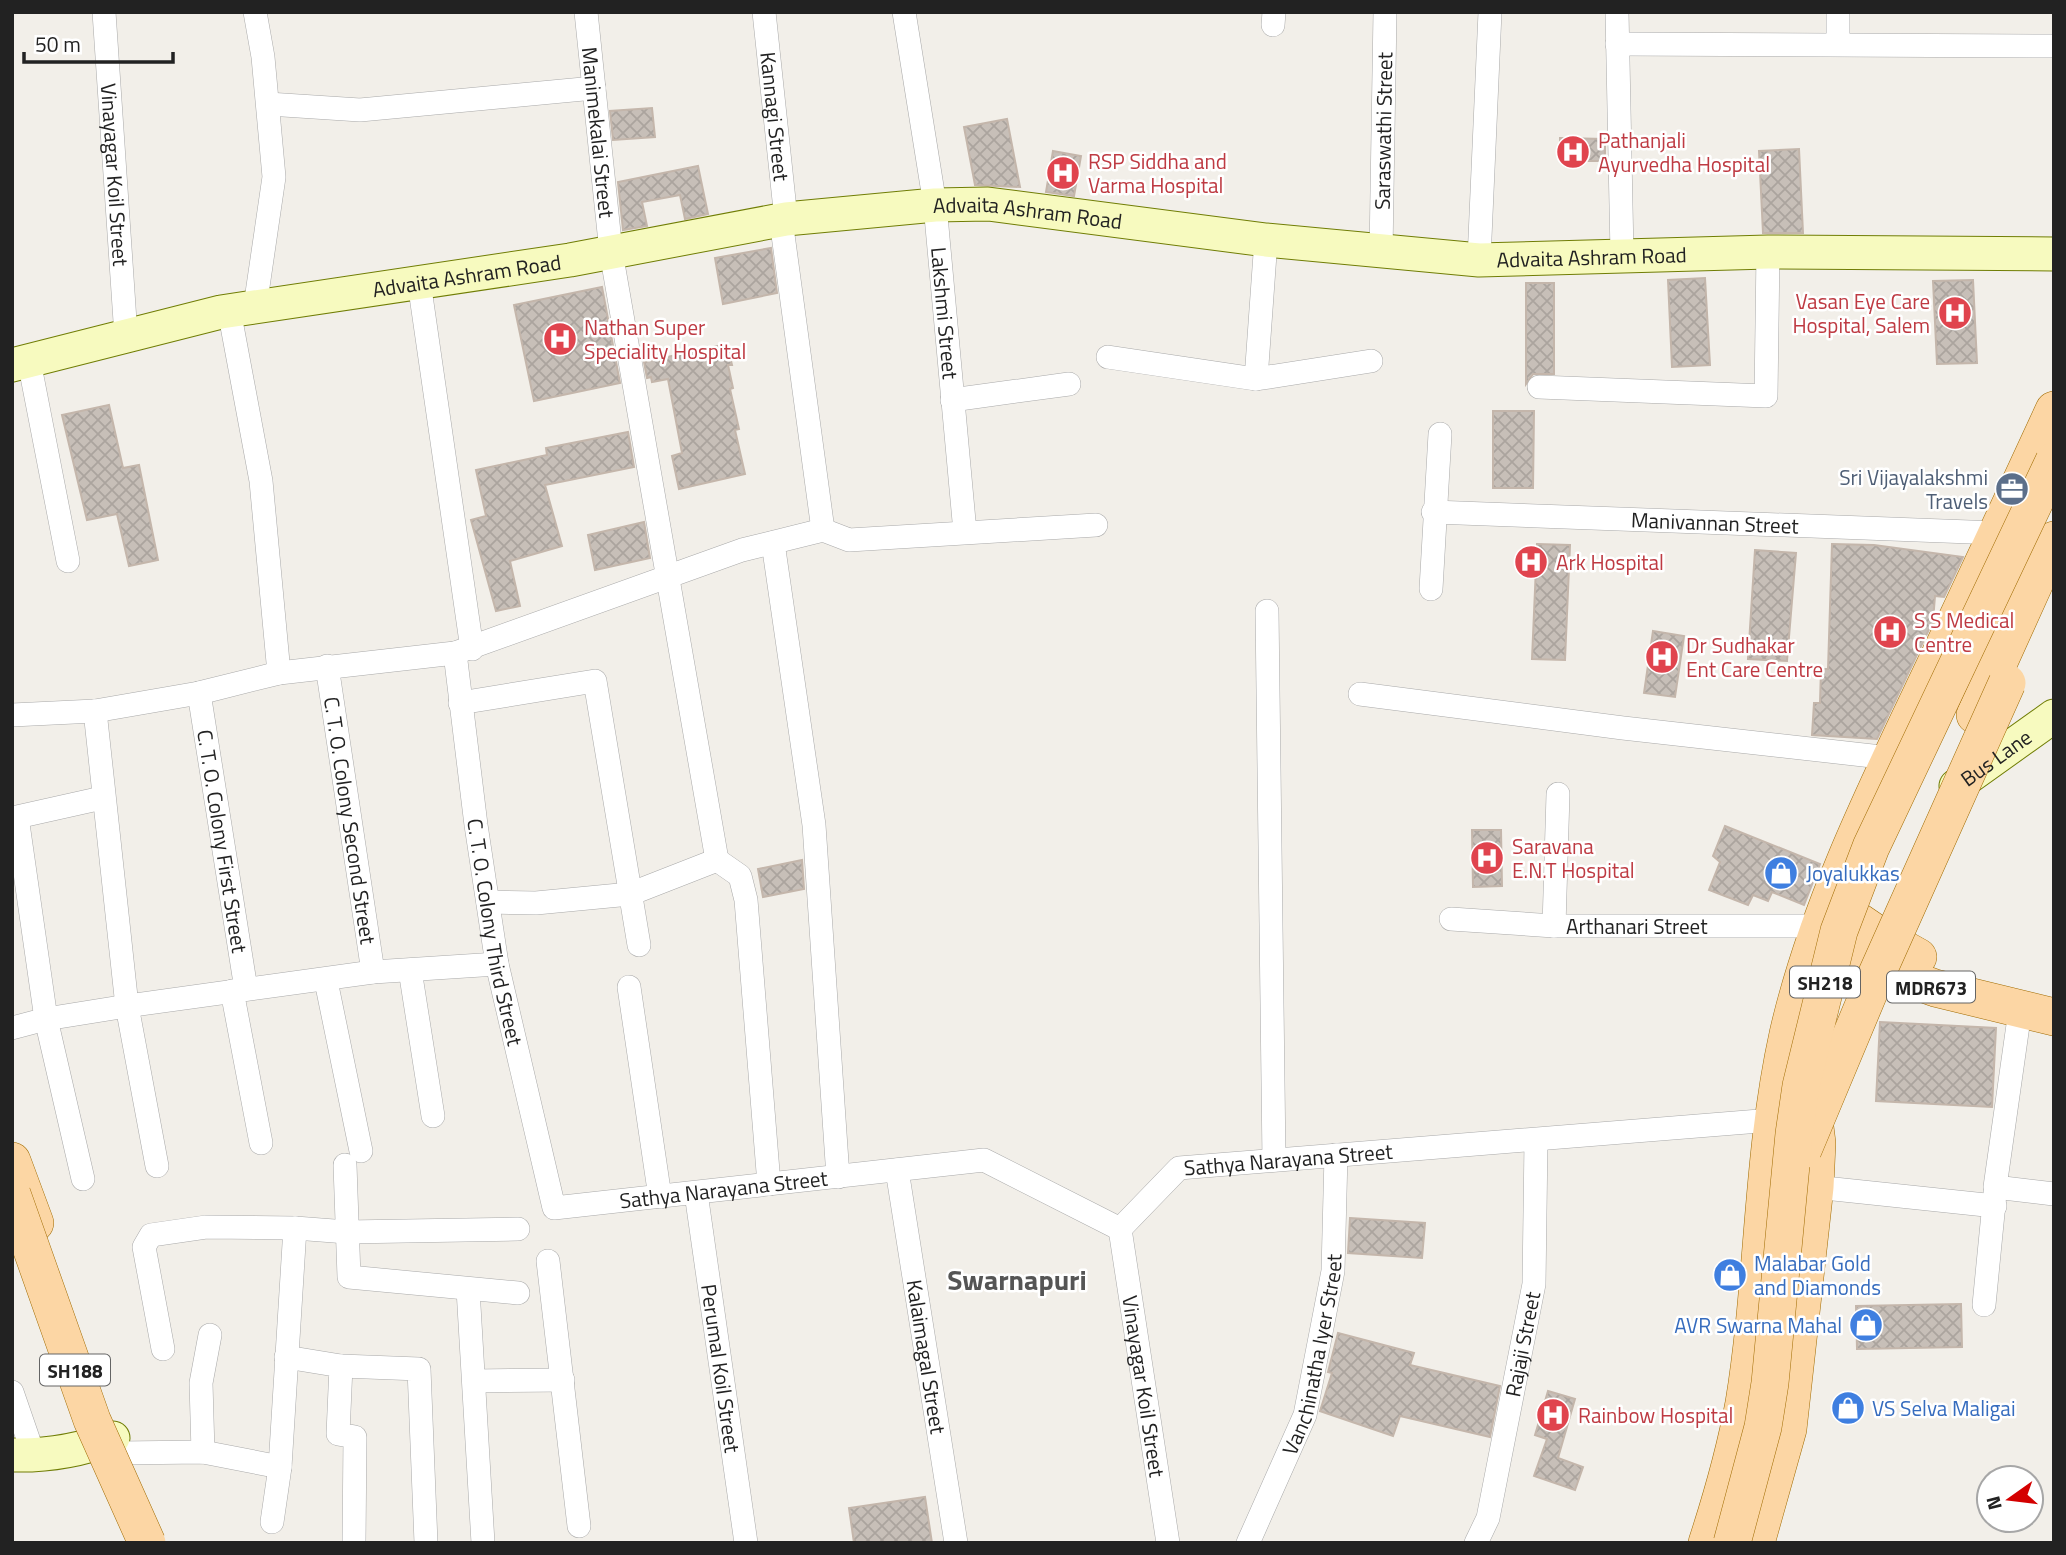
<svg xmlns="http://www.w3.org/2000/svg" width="2066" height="1555" font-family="'Titillium Web',sans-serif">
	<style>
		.building { fill: url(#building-cross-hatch); stroke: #c4b6ab; stroke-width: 2 }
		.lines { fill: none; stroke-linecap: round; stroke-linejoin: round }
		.street-casing { stroke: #a9a9a9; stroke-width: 24 }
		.secondary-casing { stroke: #707d05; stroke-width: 35 }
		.primary-casing { stroke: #a06b00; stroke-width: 38 }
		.street { stroke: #fff; stroke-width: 23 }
		.secondary { stroke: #f7fabf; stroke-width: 33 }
		.primary { stroke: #fcd6a4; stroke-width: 37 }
		.primary-bridge-casing { stroke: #a06b00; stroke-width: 38; stroke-linecap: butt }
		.primary-bridge { stroke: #fcd6a4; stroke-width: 37 }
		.labels { text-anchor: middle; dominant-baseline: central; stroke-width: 5; stroke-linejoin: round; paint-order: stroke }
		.shield { fill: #fff; stroke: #646464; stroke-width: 2 }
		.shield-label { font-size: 19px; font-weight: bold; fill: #222 }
		.street-label { font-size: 21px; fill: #222; stroke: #fff }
		.health-label { font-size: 21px; fill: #be3a42; stroke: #fff; text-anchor: start }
		.service-label { font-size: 21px; fill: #4e5e75; stroke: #fff; text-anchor: end }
		.shop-label { font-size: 21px; fill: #366cbe; stroke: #fff; text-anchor: start }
		.district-label { font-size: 28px; font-weight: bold; fill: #555; stroke: #fff }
	</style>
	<defs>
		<pattern id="building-cross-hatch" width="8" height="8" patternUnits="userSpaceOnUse" patternTransform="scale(1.75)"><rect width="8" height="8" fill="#c7bfb8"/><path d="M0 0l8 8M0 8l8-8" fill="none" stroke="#aba49e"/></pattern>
	</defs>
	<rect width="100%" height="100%" fill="#f2efe9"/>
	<g class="building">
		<polygon points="652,108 655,137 613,140 610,111"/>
		<polygon points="1007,119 1020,187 975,185 964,127"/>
		<polygon points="1560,138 1605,139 1605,161 1560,161"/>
		<polygon points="1799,149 1803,233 1763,233 1759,151"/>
		<polygon points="1053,151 1081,156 1074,196 1046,192"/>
		<polygon points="698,166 708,214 685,219 680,195 642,202 647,226 623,230 618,182"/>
		<polygon points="771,248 777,293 723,304 715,258"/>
		<polygon points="1705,278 1710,365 1672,367 1668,280"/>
		<polygon points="1973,280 1977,363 1937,364 1933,281"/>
		<polygon points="1526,283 1554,283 1554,374 1533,374 1526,384"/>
		<polygon points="602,287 620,383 534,401 514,305"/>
		<polygon points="727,344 732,365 728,365 733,388 730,389 739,429 735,430 745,474 679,489 672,456 682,453 668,379 652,382 651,377 647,378 644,362"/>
		<polygon points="109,405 123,468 139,465 158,560 129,566 117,514 87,520 62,415"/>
		<polygon points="1493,411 1534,411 1533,488 1493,488"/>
		<polygon points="628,432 634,467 545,485 562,546 510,561 520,606 496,611 471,520 486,516 476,470 547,455 546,448"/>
		<polygon points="644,522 650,558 595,570 588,535"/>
		<polygon points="1537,544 1570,545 1565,660 1532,659"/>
		<polygon points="1832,544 1874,545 1963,557 1944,597 1935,596 1933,621 1877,739 1812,735 1814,703 1820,703 1821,669 1828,669"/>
		<polygon points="1755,550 1796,553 1787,661 1748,659"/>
		<polygon points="1653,631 1684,636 1675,697 1644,693"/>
		<polygon points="1725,826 1820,864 1804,905 1772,892 1768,901 1753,895 1748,905 1709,890 1720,862 1713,856"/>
		<polygon points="1472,830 1501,830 1502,886 1473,887"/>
		<polygon points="802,860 804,889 763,897 758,869"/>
		<polygon points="1880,1022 1996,1028 1992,1107 1876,1101"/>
		<polygon points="1350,1218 1425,1223 1422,1258 1348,1253"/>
		<polygon points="1961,1304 1962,1347 1857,1349 1856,1306"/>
		<polygon points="1338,1333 1414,1353 1410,1365 1500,1386 1490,1437 1400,1416 1393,1436 1320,1411 1332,1373 1328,1372"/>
		<polygon points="1548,1391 1575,1399 1558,1458 1583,1467 1575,1490 1534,1476 1547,1439 1535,1435"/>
		<polygon points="925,1497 932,1543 854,1543 849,1508"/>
	</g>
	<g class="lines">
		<g class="street-casing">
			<g id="street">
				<path id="s1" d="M104,12l22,324"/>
				<path id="s2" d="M586,12l25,240 106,608"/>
				<path id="s3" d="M764,12l22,207"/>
				<path id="s4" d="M904,12l31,193 30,327"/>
				<polyline points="1617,12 1622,254"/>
				<polyline points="1273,25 1274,12"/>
				<polyline points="1838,43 1838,12"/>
				<polyline points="1617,44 2054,46"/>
				<polyline points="268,104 360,110 594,88"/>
				<polyline points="781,220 823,530"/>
				<path id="s5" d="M1381,252l4,-240"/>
				<polyline points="1479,260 1490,12"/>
				<polyline points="419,282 472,649"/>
				<polyline points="255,307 274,177 263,57 255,12"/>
				<polyline points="229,310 261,481 279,673"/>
				<polyline points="1108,357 1256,379 1371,361"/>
				<polyline points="29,361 68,561"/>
				<polyline points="1256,379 1266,240"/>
				<polyline points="1539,387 1766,396 1768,252"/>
				<polyline points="952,400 1069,384"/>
				<path id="s6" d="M1433,512l564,21"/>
				<polyline points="773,543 814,825 838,1177"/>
				<polyline points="1431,589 1440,434"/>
				<polyline points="1267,611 1274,1160"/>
				<path id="s7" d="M455,653l21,172 21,139 57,244 430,-48 136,69 59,-61 593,-48"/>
				<path id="s8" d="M327,666l46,306"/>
				<path id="s9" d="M199,693l47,296"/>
				<polyline points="1360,694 1623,728 1890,758"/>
				<polyline points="460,703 595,681 639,945"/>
				<polyline points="95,711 127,1006 157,1166"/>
				<polyline points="12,715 95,711 199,693 279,673 455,653 742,550 823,530 849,540 1096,525"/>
				<polyline points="488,902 536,903 630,894 717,860 740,876 746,900 769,1184"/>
				<path id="s10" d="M1451,919l103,7h252l13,4"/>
				<polyline points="1554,926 1558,794"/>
				<polyline points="410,970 433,1116"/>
				<polyline points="326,981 361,1151"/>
				<polyline points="629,987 660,1197"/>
				<polyline points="232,991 261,1143"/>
				<polyline points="2020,1011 1995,1187 2054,1194"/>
				<polyline points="12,1028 46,1019 127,1006 373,972 497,964"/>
				<polyline points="345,1165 349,1277 518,1293"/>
				<path id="s11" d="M897,1170l59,373"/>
				<polyline points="83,1179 46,1019 17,817 102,798"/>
				<polyline points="1815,1187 1995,1206"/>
				<path id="s12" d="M696,1193l50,350"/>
				<path id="s13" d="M1120,1229l48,314"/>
				<polyline points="548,1261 579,1526"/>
				<polyline points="468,1289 483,1543"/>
				<polyline points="1984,1305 1995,1193"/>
				<polyline points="163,1349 144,1247 151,1235 206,1227 295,1228"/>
				<polyline points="286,1357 341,1366 338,1434 355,1437 354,1543"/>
				<polyline points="341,1366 419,1369 426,1543"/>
				<polyline points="474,1381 563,1380"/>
				<polyline points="12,1392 34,1456"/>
				<polyline points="203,1452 201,1383 210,1335"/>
				<polyline points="119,1453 203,1452 280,1467"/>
				<polyline points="272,1522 280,1467 295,1228 347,1232 518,1229"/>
				<path id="s14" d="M1248,1543l57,-128 28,-144 3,-116"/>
				<path id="s15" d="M1476,1543l12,-25 46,-234 2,-143"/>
			</g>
		</g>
		<g class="secondary-casing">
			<g id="secondary">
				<path id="s16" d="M12,365l209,-53 349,-52 216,-41 149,-14 53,-1 278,36 213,20 289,-8 286,2"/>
				<path id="s17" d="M1956,786l98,-70"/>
				<path d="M12,1455c35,1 69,-5 101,-17"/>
			</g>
		</g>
		<g class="primary-casing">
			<g id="primary">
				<polyline points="1975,715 2054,540"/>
				<polyline points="1830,902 1877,934 1918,957"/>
				<polyline points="1819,930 1889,971 1935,988 2054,1017"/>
				<polyline points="12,1161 35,1223"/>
				<path d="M1707,1543c15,-46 28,-91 37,-140 20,-122 17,-247 44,-369 28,-122 85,-239 139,-352 43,-90 85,-181 127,-272"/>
				<polyline points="1756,1543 1788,1429 1815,1187 1817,1143 1813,1111"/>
			</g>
		</g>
		<use href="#street" class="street"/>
		<use href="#secondary" class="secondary"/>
		<use href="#primary" class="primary"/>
		<g class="primary-bridge-casing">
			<g id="primary-bridge">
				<polyline points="1803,1150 1875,978 2007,683"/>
				<polyline points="12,1194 92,1420 147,1543"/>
				<polyline points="1732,1543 1763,1427 1770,1383 1794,1134 1801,1086 1839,931 1871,847 2054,461"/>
			</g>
		</g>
		<use href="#primary-bridge" class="primary-bridge"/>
	</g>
	<defs>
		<g id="hospital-disc" transform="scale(1.75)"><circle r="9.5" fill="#e0444e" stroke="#fff"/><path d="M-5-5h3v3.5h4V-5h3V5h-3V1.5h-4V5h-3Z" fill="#fff"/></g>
		<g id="office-disc" transform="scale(1.75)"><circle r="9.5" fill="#5c6f8a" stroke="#fff"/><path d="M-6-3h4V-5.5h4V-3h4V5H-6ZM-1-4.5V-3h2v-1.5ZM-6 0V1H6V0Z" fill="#fff"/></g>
		<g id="shop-disc" transform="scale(1.75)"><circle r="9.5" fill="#3f7fe0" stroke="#fff"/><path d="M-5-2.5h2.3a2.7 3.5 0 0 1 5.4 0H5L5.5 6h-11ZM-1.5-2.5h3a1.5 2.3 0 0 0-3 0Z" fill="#fff"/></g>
	</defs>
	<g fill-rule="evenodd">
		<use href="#hospital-disc" x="1573" y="152"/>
		<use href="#hospital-disc" x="1063" y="173"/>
		<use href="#hospital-disc" x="1955" y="313"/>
		<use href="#hospital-disc" x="560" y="339"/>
		<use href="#office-disc" x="2012" y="489"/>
		<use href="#hospital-disc" x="1531" y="562"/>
		<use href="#hospital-disc" x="1890" y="632"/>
		<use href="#hospital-disc" x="1662" y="657"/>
		<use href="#hospital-disc" x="1487" y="858"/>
		<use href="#shop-disc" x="1781" y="873"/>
		<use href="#shop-disc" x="1730" y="1275"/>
		<use href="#shop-disc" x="1866" y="1325"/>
		<use href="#shop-disc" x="1848" y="1408"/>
		<use href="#hospital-disc" x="1553" y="1415"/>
	</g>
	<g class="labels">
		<g class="shield">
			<rect x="1790" y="966.5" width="70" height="31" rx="5"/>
			<rect x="1887" y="971.5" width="88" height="31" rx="5"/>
			<rect x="40" y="1354.5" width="70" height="31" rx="5"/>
		</g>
		<g class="shield-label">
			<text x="1825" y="982">SH218</text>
			<text x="1931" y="987">MDR673</text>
			<text x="75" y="1370">SH188</text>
		</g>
		<g class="street-label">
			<text stroke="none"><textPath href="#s3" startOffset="105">Kannagi Street</textPath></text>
			<text stroke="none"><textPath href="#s2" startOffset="121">Manimekalai Street</textPath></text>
			<text stroke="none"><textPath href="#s5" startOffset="121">Saraswathi Street</textPath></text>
			<text stroke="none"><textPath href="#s1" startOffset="163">Vinayagar Koil Street</textPath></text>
			<text stroke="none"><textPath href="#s16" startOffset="1031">Advaita Ashram Road</textPath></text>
			<text stroke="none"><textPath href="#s16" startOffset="1598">Advaita Ashram Road</textPath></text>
			<text stroke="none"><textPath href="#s16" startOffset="464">Advaita Ashram Road</textPath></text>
			<text stroke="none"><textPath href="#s4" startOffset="304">Lakshmi Street</textPath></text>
			<text stroke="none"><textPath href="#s6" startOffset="282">Manivannan Street</textPath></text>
			<text stroke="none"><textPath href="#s17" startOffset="49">Bus Lane</textPath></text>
			<text stroke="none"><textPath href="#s8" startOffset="156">C. T. O. Colony Second Street</textPath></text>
			<text stroke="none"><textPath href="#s9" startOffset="150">C. T. O. Colony First Street</textPath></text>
			<text stroke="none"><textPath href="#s10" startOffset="186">Arthanari Street</textPath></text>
			<text stroke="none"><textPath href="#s7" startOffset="282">C. T. O. Colony Third Street</textPath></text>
			<text stroke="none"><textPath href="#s7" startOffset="1344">Sathya Narayana Street</textPath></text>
			<text stroke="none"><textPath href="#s7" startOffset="735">Sathya Narayana Street</textPath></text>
			<text stroke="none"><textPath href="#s15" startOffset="205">Rajaji Street</textPath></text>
			<text stroke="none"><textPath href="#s14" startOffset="201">Vanchinatha Iyer Street</textPath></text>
			<text stroke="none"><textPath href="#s11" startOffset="189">Kalaimagal Street</textPath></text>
			<text stroke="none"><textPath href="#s12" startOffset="177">Perumal Koil Street</textPath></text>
			<text stroke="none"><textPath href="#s13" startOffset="159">Vinayagar Koil Street</textPath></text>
		</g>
		<g class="health-label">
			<text x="1598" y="140">Pathanjali<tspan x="1598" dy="24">Ayurvedha Hospital</tspan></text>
			<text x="1088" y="161">RSP Siddha and<tspan x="1088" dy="24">Varma Hospital</tspan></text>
			<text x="1930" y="301" text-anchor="end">Vasan Eye Care<tspan x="1930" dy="24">Hospital, Salem</tspan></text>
			<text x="584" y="327">Nathan Super<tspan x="584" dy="24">Speciality Hospital</tspan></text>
			<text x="1556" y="562">Ark Hospital</text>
			<text x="1914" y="620">S S Medical<tspan x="1914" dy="24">Centre</tspan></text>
			<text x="1686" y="645">Dr Sudhakar<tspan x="1686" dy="24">Ent Care Centre</tspan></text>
			<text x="1512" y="846">Saravana<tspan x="1512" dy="24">E.N.T Hospital</tspan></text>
			<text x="1578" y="1415">Rainbow Hospital</text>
		</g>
		<g class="service-label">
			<text x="1988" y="477">Sri Vijayalakshmi<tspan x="1988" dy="24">Travels</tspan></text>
		</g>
		<g class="shop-label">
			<text x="1806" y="873">Joyalukkas</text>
			<text x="1754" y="1263">Malabar Gold<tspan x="1754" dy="24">and Diamonds</tspan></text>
			<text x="1842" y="1325" text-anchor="end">AVR Swarna Mahal</text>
			<text x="1872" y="1408">VS Selva Maligai</text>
		</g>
		<g class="district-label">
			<text x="1017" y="1279">Swarnapuri</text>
		</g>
	</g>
	<rect width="2066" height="1555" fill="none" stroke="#222222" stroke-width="28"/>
	<g transform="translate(2010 1499) rotate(256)"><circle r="33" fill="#ffffff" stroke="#a7a7a7" stroke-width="2"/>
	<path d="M0-5L12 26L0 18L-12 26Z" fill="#d40000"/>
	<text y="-10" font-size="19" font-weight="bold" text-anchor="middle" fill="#222222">N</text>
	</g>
	<path d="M24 52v10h149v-10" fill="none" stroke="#222222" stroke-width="3.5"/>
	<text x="35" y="52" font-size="21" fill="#222222" stroke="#ffffff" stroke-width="5" paint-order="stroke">50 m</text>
</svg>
